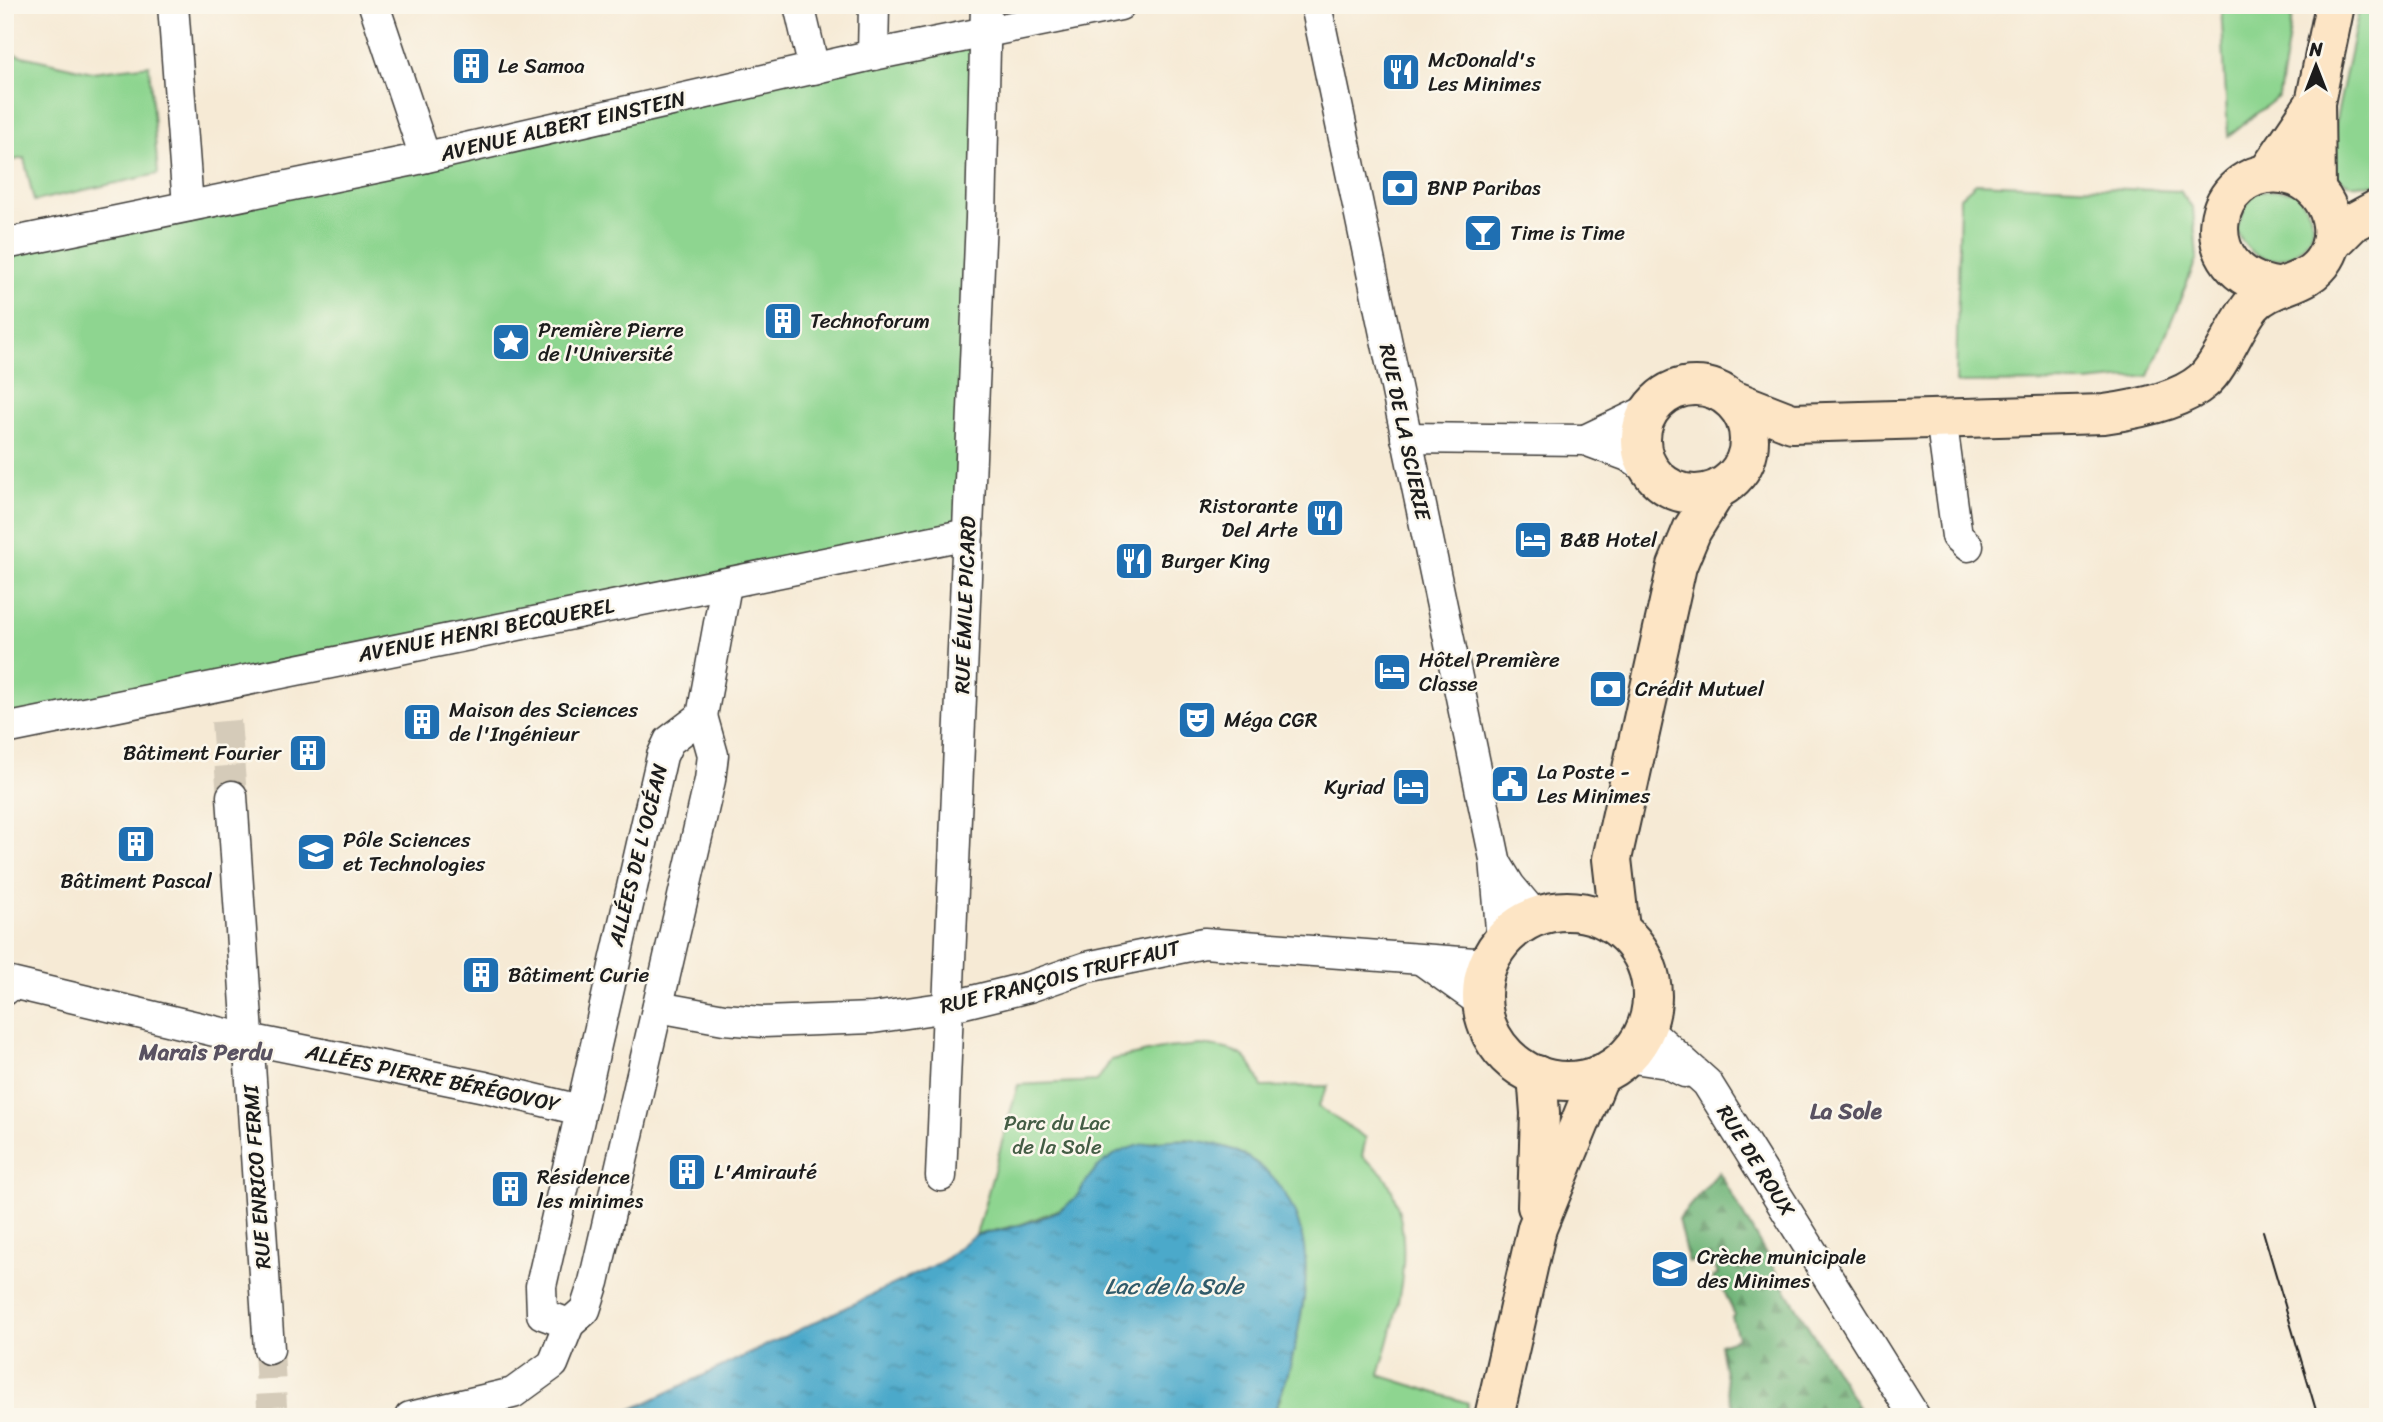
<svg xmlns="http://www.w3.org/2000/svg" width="2383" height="1422" font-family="Sriracha,sans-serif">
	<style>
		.green { fill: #8ed590; stroke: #557856; stroke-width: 2 }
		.forest { fill: url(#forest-firs); stroke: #47694b; stroke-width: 2 }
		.water { fill: url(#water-ripples); stroke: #346273; stroke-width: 2 }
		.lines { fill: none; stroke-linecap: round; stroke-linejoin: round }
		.street-tunnel { stroke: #d5cbb9; stroke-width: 30; stroke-dasharray: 30 15; stroke-linecap: butt }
		.street-casing { stroke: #3d3b38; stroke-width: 33 }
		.secondary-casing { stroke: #3d3b38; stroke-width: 42 }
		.street { stroke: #fff; stroke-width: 30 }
		.secondary { stroke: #fde5c5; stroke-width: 38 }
		.tram { stroke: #1c1c1c; stroke-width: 2 }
		.labels { text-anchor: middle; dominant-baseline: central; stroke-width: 5; stroke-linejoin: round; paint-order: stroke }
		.poi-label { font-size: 21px; fill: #1c1c1c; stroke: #fbf7ec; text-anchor: start }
		.street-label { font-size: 21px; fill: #1c1c1c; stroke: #fbf7ec }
		.park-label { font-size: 21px; fill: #445d45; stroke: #fbf7ec }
		.neighbourhood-label { font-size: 23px; font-weight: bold; fill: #595261; stroke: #fbf7ec }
		.water-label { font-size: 23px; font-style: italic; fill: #315b6a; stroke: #fbf7ec }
	</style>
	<defs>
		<pattern id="forest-firs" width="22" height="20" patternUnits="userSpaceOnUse" patternTransform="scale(1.75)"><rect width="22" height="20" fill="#72b67a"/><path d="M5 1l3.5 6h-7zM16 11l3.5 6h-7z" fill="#5d9363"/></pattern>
		<pattern id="water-ripples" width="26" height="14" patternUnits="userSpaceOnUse" patternTransform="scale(1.75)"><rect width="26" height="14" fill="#4ba9ca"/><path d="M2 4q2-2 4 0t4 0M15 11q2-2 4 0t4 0" fill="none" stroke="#3e89a3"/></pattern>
	</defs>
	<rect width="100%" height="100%" fill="#fbf7ec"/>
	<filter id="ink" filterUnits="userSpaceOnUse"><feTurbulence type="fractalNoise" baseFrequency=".0143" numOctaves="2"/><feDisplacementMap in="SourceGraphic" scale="14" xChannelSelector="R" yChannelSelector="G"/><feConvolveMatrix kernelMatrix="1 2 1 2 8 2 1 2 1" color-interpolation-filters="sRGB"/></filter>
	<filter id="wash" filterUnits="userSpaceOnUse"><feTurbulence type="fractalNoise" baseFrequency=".00686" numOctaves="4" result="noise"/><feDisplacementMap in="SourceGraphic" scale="28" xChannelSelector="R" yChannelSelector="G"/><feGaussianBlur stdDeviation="1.57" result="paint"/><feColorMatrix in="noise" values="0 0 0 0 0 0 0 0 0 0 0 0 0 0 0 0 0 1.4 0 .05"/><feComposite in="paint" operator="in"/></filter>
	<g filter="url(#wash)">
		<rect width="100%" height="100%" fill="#f6ead5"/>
		<g class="green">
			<polygon points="2221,5 2294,5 2279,96 2228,136"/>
			<polygon points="2360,5 2378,5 2378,185 2349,184 2332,175 2333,134"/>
			<polygon points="985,33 968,534 5,729 5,244"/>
			<polygon points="5,52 92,72 149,65 158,174 34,201 24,158 5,162"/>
			<polygon points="1976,183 2179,191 2193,208 2197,258 2149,376 2086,382 1956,383 1960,197"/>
			<path d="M2253,191h42c5,7 12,15 15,23 15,36 -51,73 -74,15z"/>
			<path d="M1201,1045c37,5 47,5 61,42l66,-1 -10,21 48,31 -4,18c8,7 19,14 24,22 34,62 11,135 -7,197l89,28 -3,14h-191l17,-53 13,-64v-49l-76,-103 -40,-9 -34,2 -89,66 -43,17 -46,11 42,-150 79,-4 14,-21 55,-12z"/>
		</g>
		<polygon class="forest" points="1719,1172 1789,1295 1864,1417 1737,1417 1728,1392 1720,1344 1738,1338 1732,1317 1735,1315 1720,1282 1715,1284 1713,1277 1718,1275 1711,1255 1688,1262 1678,1219"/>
		<path class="water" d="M1170,1140c95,-5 146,67 134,157 -4,26 -9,54 -17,79 -4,14 -12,27 -13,41h-658l327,-156c9,-6 24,-24 34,-26 28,-5 59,-12 86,-27 14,-8 18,-19 27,-32 19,-26 50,-33 80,-36z"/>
	</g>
	<g filter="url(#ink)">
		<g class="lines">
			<g class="street-tunnel">
				<polyline points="226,721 232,796"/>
				<polyline points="269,1349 272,1407"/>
			</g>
			<g class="street-casing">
				<g id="street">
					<polyline points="173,5 188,206"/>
					<polyline points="374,5 425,157"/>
					<polyline points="799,5 814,69"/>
					<polyline points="1316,5 1495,859 1502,941"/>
					<polyline points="873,55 874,5"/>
					<polyline points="5,244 409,161 873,55 1120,5"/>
					<polyline points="1941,418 1957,536 1968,546"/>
					<polyline points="1406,438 1585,440 1628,456 1649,470"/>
					<polyline points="1585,440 1650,409"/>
					<polygon points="702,716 713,755 710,780 594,1282 585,1310 569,1324 542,1314 541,1286 662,756 669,741"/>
					<polyline points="702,716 726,585"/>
					<polyline points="5,729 968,534"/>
					<polyline points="232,796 269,1349"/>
					<polyline points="1496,863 1510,886 1536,917"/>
					<polyline points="1422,960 1482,1003"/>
					<polyline points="5,990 7,982 248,1039 485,1087 580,1110"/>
					<polyline points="658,1007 724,1019 763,1022 873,1018 948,1007 1029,987 1087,967 1204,943 1488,964"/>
					<polyline points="1646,1028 1707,1083 1915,1417"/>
					<polyline points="1627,1057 1667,1063 1685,1072"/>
					<polyline points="941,1176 981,218 986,5"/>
					<polyline points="410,1417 513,1393 553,1364 569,1324"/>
				</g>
			</g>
			<g class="secondary-casing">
				<g id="secondary">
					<polyline points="2267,174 2315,103"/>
					<polyline points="2316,190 2315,103 2335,5"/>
					<polyline points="2331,244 2352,223 2378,209"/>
					<circle cx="1695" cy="440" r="54"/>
					<path d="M1733,400l59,23 312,-9c29,-4 76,-13 99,-33 18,-15 32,-56 49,-76 21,-23 56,-18 73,-47 20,-33 -3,-80 -42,-84 -74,-8 -93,99 -7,113"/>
					<circle cx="1567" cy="996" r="85"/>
					<polyline points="1620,929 1612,859 1677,566 1692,530 1717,490"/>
					<polyline points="1537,1075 1540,1113 1537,1206"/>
					<polyline points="1494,1417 1537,1228 1600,1074"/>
				</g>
			</g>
			<use href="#street" class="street"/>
			<use href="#secondary" class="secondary"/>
			<polyline class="tram" points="2263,1231 2318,1417"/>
		</g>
	</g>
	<defs>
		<g id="building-square" transform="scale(2.0125)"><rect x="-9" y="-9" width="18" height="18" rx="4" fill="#1f6fb2" stroke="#fbf7ec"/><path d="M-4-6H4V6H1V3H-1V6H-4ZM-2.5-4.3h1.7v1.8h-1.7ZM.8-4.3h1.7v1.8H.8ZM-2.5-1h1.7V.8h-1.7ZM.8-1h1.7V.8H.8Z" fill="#fff"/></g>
		<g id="restaurant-square" transform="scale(2.0125)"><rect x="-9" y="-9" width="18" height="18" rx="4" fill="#1f6fb2" stroke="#fbf7ec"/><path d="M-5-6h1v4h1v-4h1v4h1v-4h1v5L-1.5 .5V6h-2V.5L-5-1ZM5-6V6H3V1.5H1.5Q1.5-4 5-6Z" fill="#fff"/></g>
		<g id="bank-square" transform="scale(2.0125)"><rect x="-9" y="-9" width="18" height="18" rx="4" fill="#1f6fb2" stroke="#fbf7ec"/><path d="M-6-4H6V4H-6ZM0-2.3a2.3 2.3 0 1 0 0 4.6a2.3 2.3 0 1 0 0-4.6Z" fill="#fff"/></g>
		<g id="bar-square" transform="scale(2.0125)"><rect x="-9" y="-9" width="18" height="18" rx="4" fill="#1f6fb2" stroke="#fbf7ec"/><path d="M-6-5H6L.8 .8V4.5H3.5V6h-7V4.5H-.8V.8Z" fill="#fff"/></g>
		<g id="sight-square" transform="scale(2.0125)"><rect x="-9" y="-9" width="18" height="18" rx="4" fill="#1f6fb2" stroke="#fbf7ec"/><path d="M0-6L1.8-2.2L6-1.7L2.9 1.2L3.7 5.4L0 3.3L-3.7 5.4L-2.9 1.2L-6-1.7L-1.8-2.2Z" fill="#fff"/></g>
		<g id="hotel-square" transform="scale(2.0125)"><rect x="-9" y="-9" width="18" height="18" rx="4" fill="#1f6fb2" stroke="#fbf7ec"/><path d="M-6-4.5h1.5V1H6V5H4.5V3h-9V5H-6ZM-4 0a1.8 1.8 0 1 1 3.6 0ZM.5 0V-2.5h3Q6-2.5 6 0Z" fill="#fff"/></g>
		<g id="theatre-square" transform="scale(2.0125)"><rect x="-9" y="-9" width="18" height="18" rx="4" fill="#1f6fb2" stroke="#fbf7ec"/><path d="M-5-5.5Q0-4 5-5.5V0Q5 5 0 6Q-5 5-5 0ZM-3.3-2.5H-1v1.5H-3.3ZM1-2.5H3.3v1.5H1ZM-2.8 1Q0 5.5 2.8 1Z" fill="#fff"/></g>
		<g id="civic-square" transform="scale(2.0125)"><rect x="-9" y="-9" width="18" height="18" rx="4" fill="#1f6fb2" stroke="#fbf7ec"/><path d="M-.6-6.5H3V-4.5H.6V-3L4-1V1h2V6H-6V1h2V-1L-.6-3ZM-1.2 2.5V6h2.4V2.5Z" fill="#fff"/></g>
		<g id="university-square" transform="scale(2.0125)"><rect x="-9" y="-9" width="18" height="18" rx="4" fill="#1f6fb2" stroke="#fbf7ec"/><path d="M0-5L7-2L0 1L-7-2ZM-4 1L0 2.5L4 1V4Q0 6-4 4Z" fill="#fff"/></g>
		<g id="school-square" transform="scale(2.0125)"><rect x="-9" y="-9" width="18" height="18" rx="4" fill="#1f6fb2" stroke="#fbf7ec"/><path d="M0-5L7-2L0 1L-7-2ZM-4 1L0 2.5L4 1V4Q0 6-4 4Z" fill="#fff"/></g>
	</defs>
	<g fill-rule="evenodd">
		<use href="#building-square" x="471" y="66"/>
		<use href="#restaurant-square" x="1401" y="72"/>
		<use href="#bank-square" x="1400" y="188"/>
		<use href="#bar-square" x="1483" y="233"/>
		<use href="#building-square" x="783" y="321"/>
		<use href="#sight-square" x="511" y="342"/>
		<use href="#restaurant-square" x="1325" y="518"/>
		<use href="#hotel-square" x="1533" y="540"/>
		<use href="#restaurant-square" x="1134" y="561"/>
		<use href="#hotel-square" x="1392" y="672"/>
		<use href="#bank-square" x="1608" y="689"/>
		<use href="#theatre-square" x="1197" y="720"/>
		<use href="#building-square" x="422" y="722"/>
		<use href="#building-square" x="308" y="753"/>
		<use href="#civic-square" x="1510" y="784"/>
		<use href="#hotel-square" x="1411" y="787"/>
		<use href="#building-square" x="136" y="844"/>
		<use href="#university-square" x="316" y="852"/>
		<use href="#building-square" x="481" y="975"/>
		<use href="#building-square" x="687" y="1172"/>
		<use href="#building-square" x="510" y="1189"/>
		<use href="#school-square" x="1670" y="1269"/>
	</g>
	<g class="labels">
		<g class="poi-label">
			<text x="1428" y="60">McDonald's<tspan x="1428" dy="24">Les Minimes</tspan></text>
			<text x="498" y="66">Le Samoa</text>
			<text x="1427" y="188">BNP Paribas</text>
			<text x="1510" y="233">Time is Time</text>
			<text x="810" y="321">Technoforum</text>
			<text x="538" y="330">Première Pierre<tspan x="538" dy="24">de l'Université</tspan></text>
			<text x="1298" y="506" text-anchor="end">Ristorante<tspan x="1298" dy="24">Del Arte</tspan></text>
			<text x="1560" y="540">B&amp;B Hotel</text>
			<text x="1161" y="561">Burger King</text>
			<text x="1419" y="660">Hôtel Première<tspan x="1419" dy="24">Classe</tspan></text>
			<text x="1635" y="689">Crédit Mutuel</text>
			<text x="449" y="710">Maison des Sciences<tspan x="449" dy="24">de l'Ingénieur</tspan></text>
			<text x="1224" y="720">Méga CGR</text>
			<text x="281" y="753" text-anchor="end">Bâtiment Fourier</text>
			<text x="1537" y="772">La Poste -<tspan x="1537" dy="24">Les Minimes</tspan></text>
			<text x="1384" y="787" text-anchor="end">Kyriad</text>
			<text x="343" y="840">Pôle Sciences<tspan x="343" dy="24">et Technologies</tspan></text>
			<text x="136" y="881" text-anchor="middle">Bâtiment Pascal</text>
			<text x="508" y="975">Bâtiment Curie</text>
			<text x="714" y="1172">L'Amirauté</text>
			<text x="537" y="1177">Résidence<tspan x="537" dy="24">les minimes</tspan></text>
			<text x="1697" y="1257">Crèche municipale<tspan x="1697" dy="24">des Minimes</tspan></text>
		</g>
		<g class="street-label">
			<text transform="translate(563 126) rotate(-13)">AVENUE ALBERT EINSTEIN</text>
			<text transform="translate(1405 432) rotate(78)">RUE DE LA SCIERIE</text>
			<text transform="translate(965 605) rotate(-88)">RUE ÉMILE PICARD</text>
			<text transform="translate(486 630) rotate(-11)">AVENUE HENRI BECQUEREL</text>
			<text transform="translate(638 855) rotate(-76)">ALLÉES DE L'OCÉAN</text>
			<text transform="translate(1060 977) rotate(-14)">RUE FRANÇOIS TRUFFAUT</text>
			<text transform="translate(433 1078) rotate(12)">ALLÉES PIERRE BÉRÉGOVOY</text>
			<text transform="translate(1756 1161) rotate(58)">RUE DE ROUX</text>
			<text transform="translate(257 1177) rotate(-94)">RUE ENRICO FERMI</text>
		</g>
		<g class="park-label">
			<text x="1057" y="1123">Parc du Lac<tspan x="1057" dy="24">de la Sole</tspan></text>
		</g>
		<g class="neighbourhood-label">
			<text x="206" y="1052">Marais Perdu</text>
			<text x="1846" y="1111">La Sole</text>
		</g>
		<g class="water-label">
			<text x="1174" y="1286">Lac de la Sole</text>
		</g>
	</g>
	<rect width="2383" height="1422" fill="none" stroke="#fbf7ec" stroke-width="28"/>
	<g transform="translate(2316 66)" stroke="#fbf7ec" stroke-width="5" paint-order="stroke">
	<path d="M0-5L12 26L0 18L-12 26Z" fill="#1c1c1c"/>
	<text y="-10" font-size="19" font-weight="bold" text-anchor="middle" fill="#1c1c1c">N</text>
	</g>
</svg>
